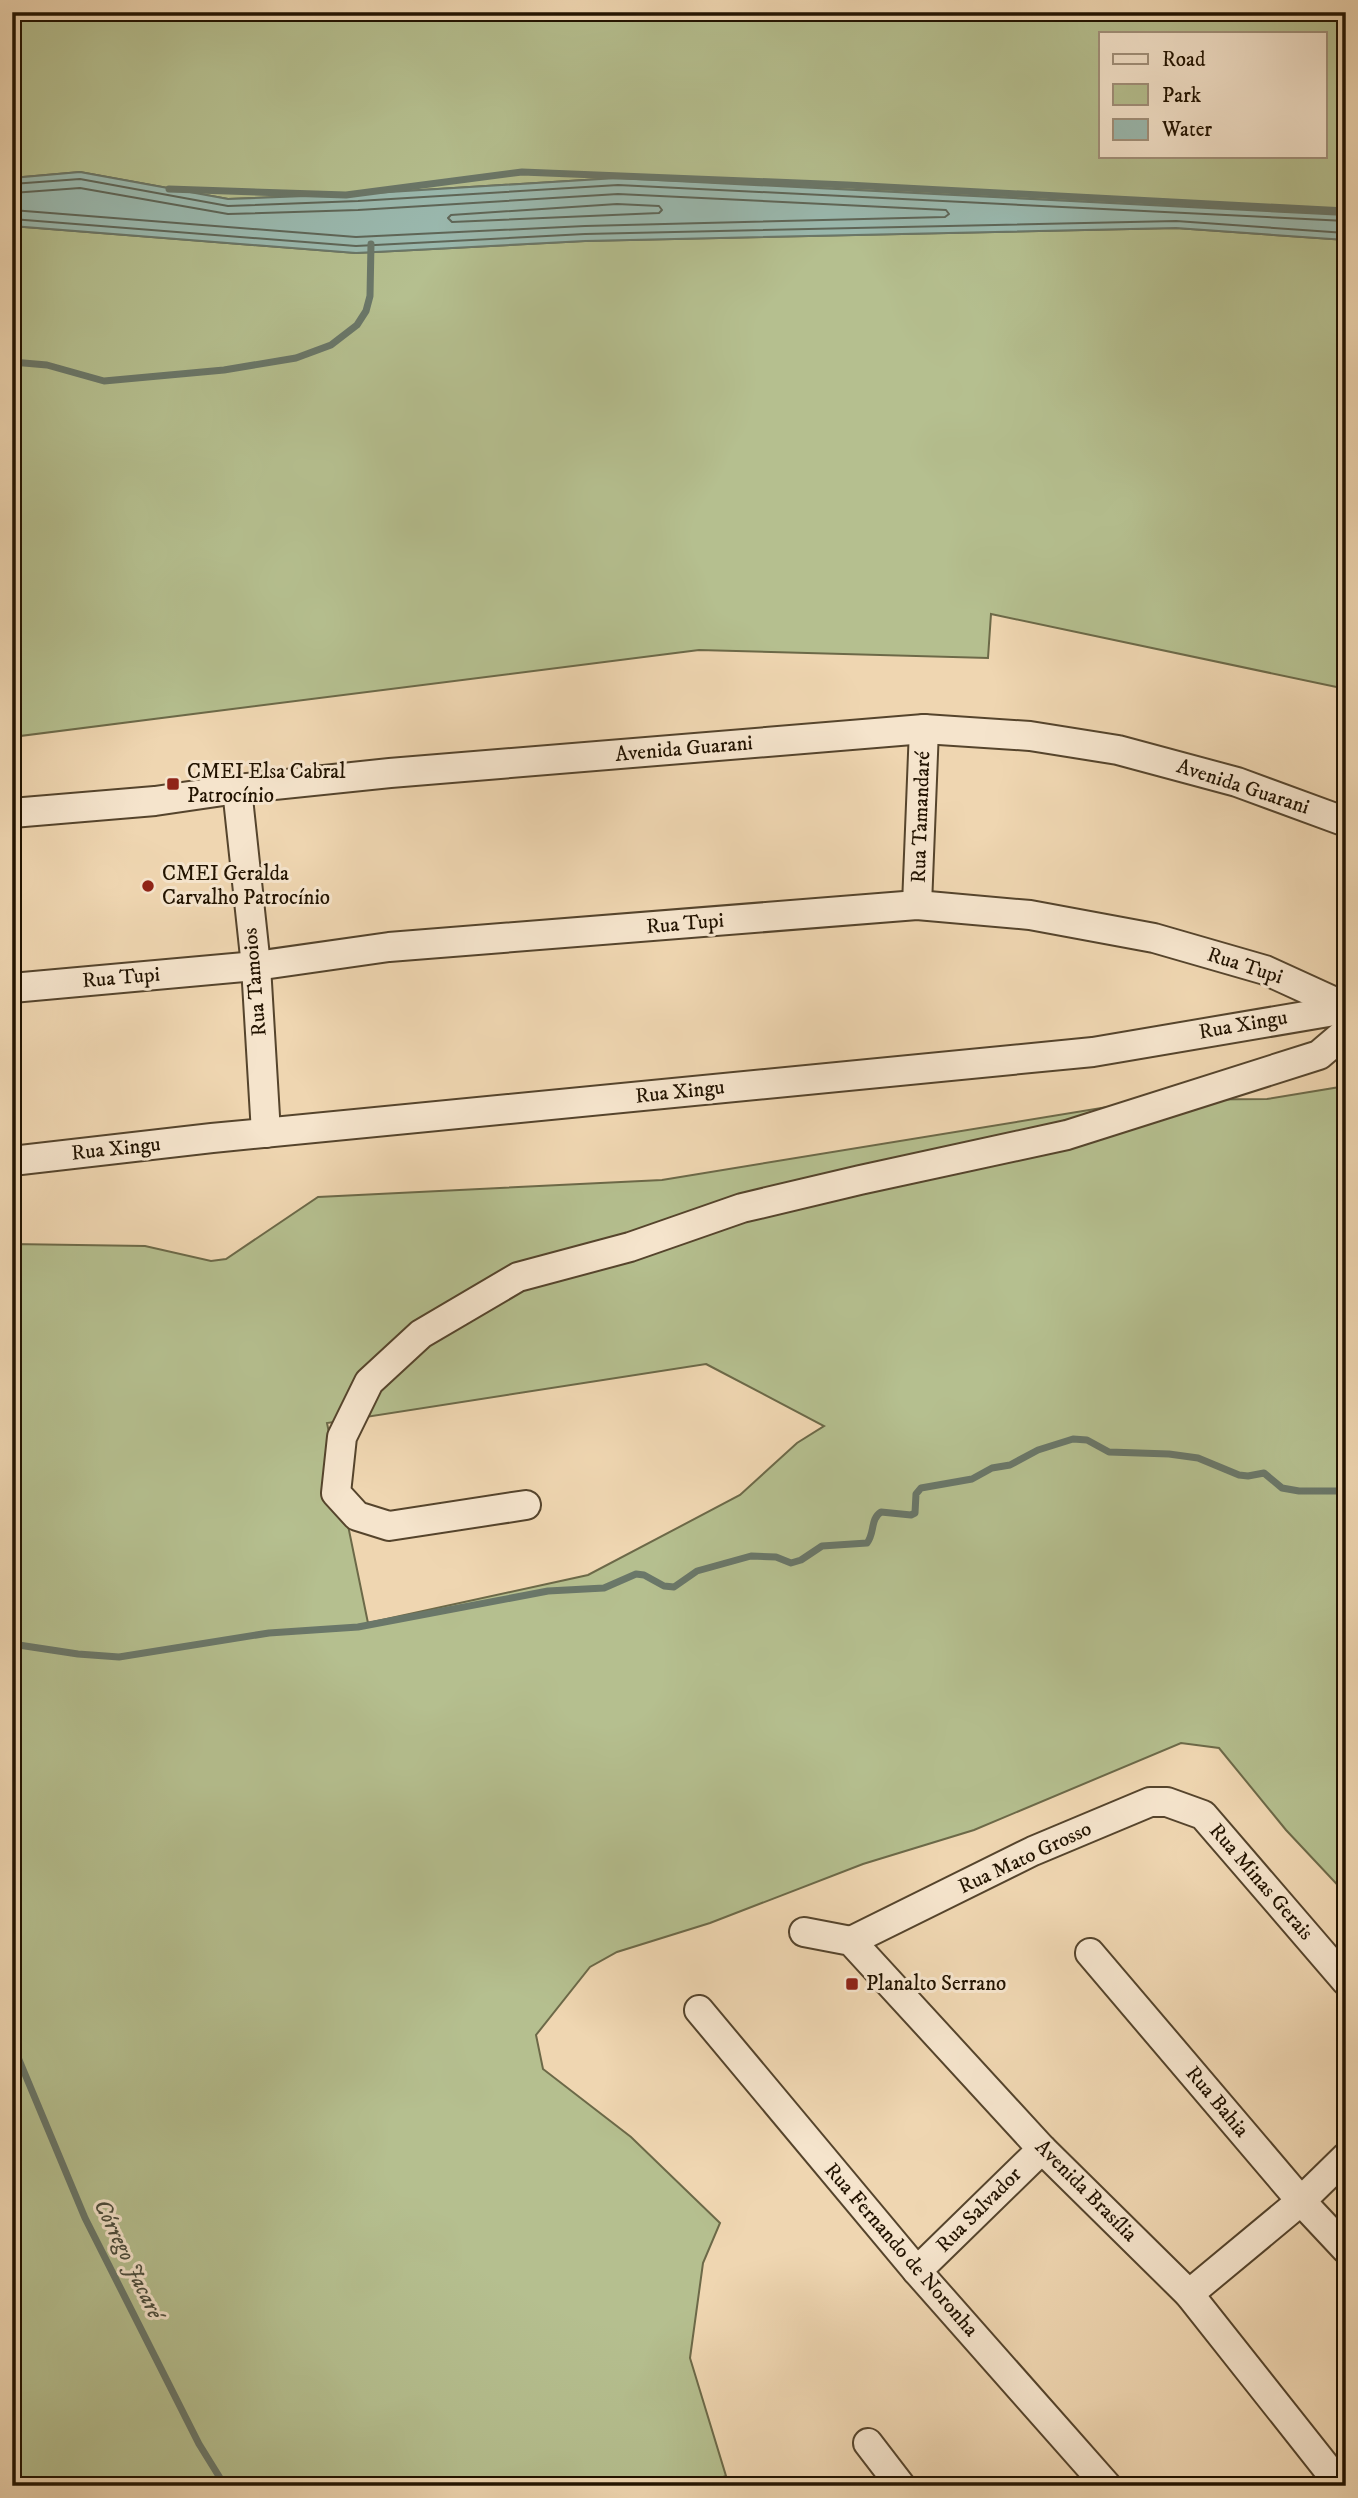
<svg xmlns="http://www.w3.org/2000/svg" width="1358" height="2498" font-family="'IM FELL DW Pica',serif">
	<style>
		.green { fill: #b5bf8f; stroke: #6c6948; stroke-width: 2; fill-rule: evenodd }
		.water { fill: #9ab9af; stroke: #6a7769; stroke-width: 2 }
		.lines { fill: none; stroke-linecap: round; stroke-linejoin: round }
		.shore { stroke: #5e6658; stroke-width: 2 }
		.stream { stroke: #6a7769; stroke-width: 7 }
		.minor-casing { stroke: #55442c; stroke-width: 32 }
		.minor { stroke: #f5e4cc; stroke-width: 28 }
		.poi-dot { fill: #8f2418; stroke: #f5e4cc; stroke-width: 2.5 }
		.labels { text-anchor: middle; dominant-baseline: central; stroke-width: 6; stroke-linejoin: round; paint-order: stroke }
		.street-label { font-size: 21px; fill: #221300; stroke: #f5e4cc }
		.poi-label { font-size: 21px; fill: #221300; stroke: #f5e4cc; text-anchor: start }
		.water-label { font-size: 23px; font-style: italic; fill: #4c4d3d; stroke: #f5e4cc }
	</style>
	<rect width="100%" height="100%" fill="#efd6b1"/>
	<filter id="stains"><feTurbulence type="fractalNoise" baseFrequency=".00286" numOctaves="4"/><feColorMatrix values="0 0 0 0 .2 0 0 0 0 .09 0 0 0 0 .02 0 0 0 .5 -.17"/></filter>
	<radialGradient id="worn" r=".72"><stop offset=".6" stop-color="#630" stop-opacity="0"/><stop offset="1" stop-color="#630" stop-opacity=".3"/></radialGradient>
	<g class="green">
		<path d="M12,12h1334v203l-729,-37 -260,16 -129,5 -148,-27 -68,6zM1101,33h224v123h-224z"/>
		<polygon points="12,226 356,253 585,241 1176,228 1346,240 1346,689 991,614 988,658 699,650 12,737"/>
		<path d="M1346,1086v808l-60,-64 -67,-82 -38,-5 -207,87 -111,34 -153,59 -93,29 -27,15 -54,68 7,34 88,68 89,86 -17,40 -13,95 36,118 -28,10h-686v-1242l133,2 66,15 15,-2 92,-62 344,-17 488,-80 117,-1zM706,1364l118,62 -27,17 -57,52 -152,80 -220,48 -41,-200z"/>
	</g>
	<polygon class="water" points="80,172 228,199 357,194 617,178 1346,215 1346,240 1176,228 585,241 356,253 12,226 12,178"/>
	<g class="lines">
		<g class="shore">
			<polyline points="12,184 80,179 228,206 358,201 618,185 1346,221"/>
			<polyline points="12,193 80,188 228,214 358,210 618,194 946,210 949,214 945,217 585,226 356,237 12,210"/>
			<polygon points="617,204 659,206 662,210 659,213 452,222 448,218 451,215"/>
			<polyline points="12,219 356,246 585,234 1176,221 1346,233"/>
		</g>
		<g class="stream">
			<polyline points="169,189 346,195 522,172 847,185 1346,211"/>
			<polyline points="12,362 47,365 104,381 224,370 296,358 331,345 357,325 366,311 370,296 371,244"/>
			<path d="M12,1644l66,10 41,3 150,-24 89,-6 190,-36 56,-3 32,-14 8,1 20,11 10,1 23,-16 54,-15 25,1 15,6 10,-3 21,-14 45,-3c8,-10 3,-24 14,-31l30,3 4,-2 1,-19 5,-6 51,-9 20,-11 18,-3 28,-15 35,-11 14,1 22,12 60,2 29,4 41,17 9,1 16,-3 18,15 17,3h41l6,2"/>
			<polyline points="12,2043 85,2218 199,2444 225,2486"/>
		</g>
		<g class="minor-casing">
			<g id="minor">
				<polyline points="237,789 256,966 266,1133"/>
				<polyline points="12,813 155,801 237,789 390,773 924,729 1030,736 1118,750 1237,782 1346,822"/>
				<polyline points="917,905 924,729"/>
				<polyline points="12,988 256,966 389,947 917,905 1030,915 1154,938 1265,970 1346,1007"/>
				<polyline points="12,1161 212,1138 1093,1052 1346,1009"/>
				<polyline points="526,1505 389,1526 357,1516 336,1493 342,1437 369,1382 421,1334 518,1277 630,1247 742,1208 860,1180 1067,1135 1319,1055 1346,1032"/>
				<polyline points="804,1932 851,1941 1042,2149 1189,2294 1341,2486"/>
				<polyline points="851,1941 1033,1851 1150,1802 1167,1802 1203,1815 1346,1981"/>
				<polyline points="1090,1953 1301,2201 1346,2249"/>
				<polyline points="699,2010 917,2271 1107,2486"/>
				<polyline points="917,2271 1042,2149"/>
				<polyline points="1189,2294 1301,2201 1346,2157"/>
				<polyline points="868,2443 901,2486"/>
			</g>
		</g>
		<use href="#minor" class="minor"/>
	</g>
	<g class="poi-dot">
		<rect x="166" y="777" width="14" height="14" rx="3.5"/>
		<circle cx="148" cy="886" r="7"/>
		<rect x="845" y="1977" width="14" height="14" rx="3.5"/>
	</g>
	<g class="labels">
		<g class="street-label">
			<text transform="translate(684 749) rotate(-5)">Avenida Guarani</text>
			<text transform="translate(1243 787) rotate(18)">Avenida Guarani</text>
			<text transform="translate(921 817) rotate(-88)">Rua Tamandaré</text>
			<text transform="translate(685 924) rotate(-5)">Rua Tupi</text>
			<text transform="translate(1245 966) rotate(18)">Rua Tupi</text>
			<text transform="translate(121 978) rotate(-5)">Rua Tupi</text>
			<text transform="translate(255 982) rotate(-95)">Rua Tamoios</text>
			<text transform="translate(1243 1025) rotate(-10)">Rua Xingu</text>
			<text transform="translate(680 1092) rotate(-6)">Rua Xingu</text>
			<text transform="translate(116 1149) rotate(-6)">Rua Xingu</text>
			<text transform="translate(1025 1858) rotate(-25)">Rua Mato Grosso</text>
			<text transform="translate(1261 1882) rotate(49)">Rua Minas Gerais</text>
			<text transform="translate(1217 2102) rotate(50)">Rua Bahia</text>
			<text transform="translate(1086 2191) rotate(45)">Avenida Brasília</text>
			<text transform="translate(979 2210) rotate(-45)">Rua Salvador</text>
			<text transform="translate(901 2250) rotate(49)">Rua Fernando de Noronha</text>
		</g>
		<g class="poi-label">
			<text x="187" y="772">CMEI Elsa Cabral<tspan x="187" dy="24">Patrocínio</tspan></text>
			<text x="162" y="874">CMEI Geralda<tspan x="162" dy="24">Carvalho Patrocínio</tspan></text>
			<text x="866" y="1984">Planalto Serrano</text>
		</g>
		<g class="water-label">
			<text transform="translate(128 2259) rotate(64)">Córrego Jacaré</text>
		</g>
	</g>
	<rect width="1358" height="2498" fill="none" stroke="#efd6b1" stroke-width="42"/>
	<rect x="14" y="14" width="1330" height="2470" fill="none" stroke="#221300" stroke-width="3.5"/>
	<rect x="21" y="21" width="1316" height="2456" fill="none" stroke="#221300" stroke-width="2"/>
	<rect x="1099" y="32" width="228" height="126" fill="#f5e4cc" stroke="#a1907a" stroke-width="2"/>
	<rect x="1113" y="54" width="35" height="10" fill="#f5e4cc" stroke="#a1907a" stroke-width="2"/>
	<text x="1162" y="66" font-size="21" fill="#221300">Road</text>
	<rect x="1113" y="84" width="35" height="21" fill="#b5bf8f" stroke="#a1907a" stroke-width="2"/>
	<text x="1162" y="102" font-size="21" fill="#221300">Park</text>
	<rect x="1113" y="119" width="35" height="21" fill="#9ab9af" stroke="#a1907a" stroke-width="2"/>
	<text x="1162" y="136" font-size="21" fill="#221300">Water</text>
	<rect width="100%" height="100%" filter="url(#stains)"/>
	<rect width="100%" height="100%" fill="url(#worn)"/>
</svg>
